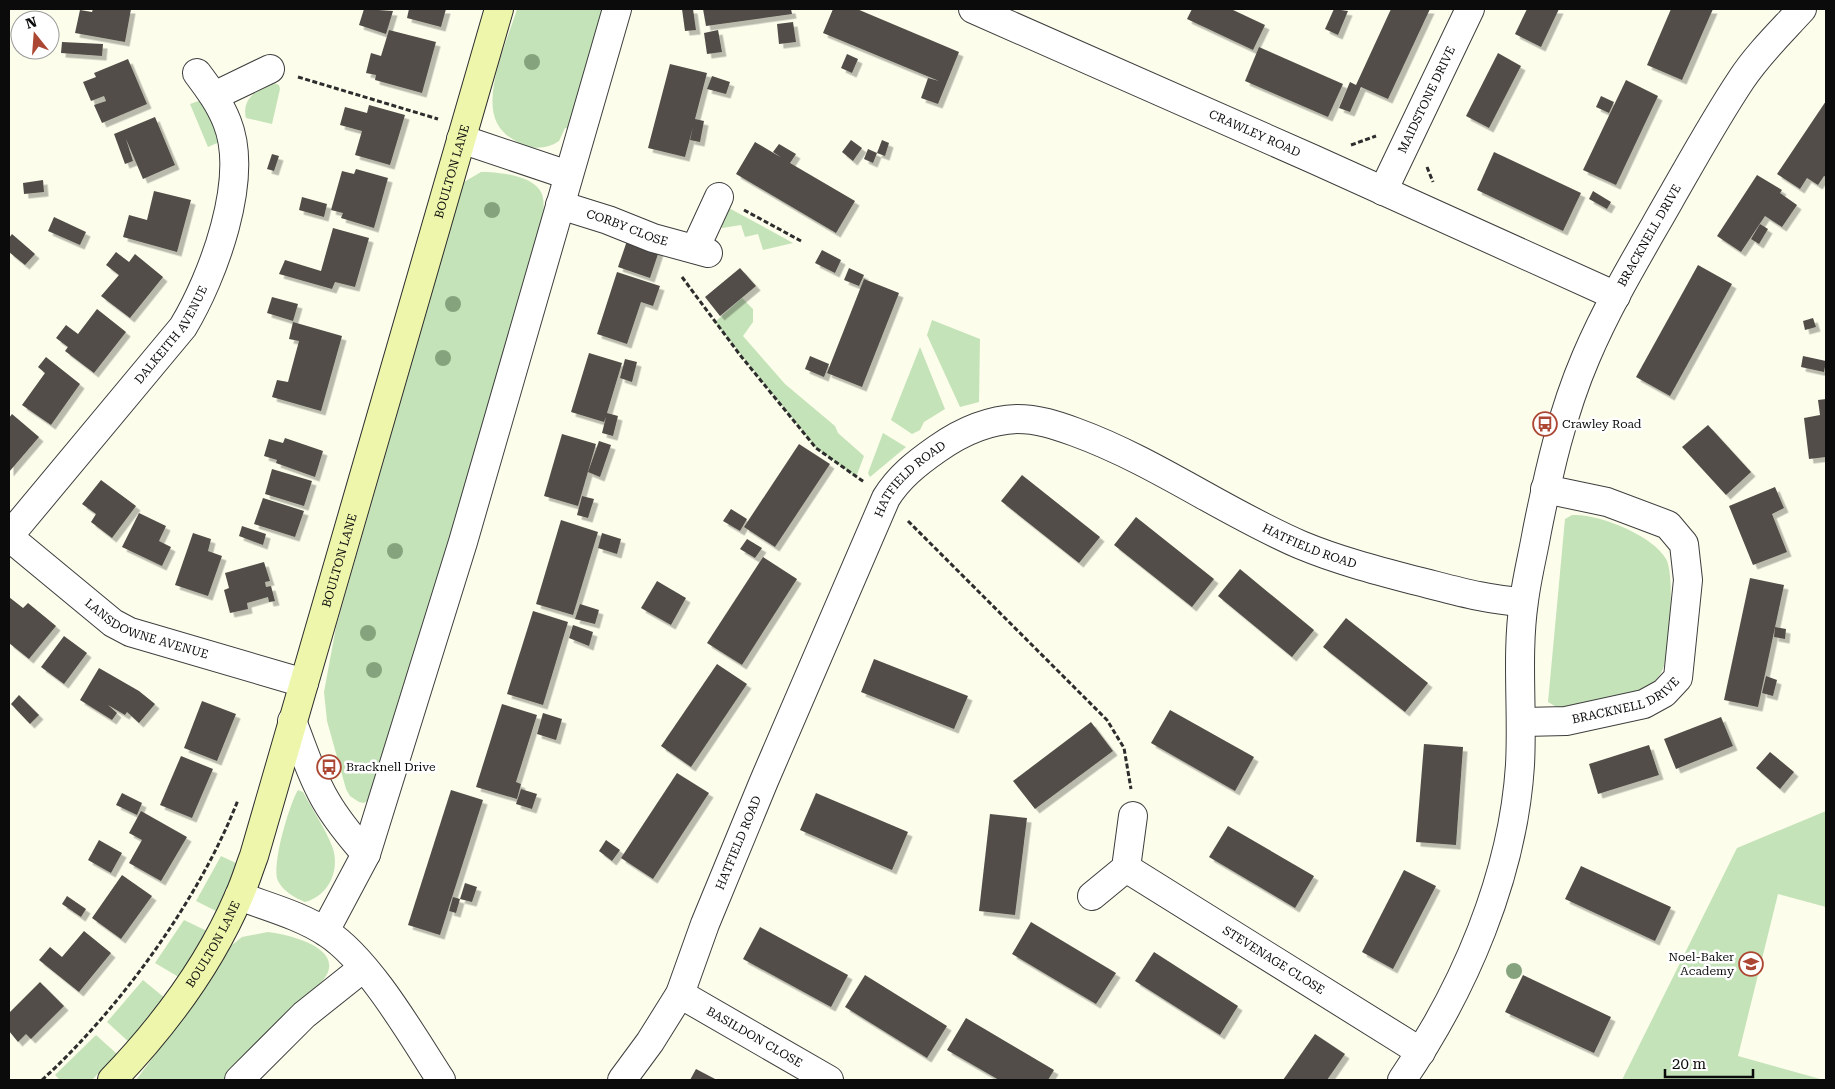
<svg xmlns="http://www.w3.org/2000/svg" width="1835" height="1089" font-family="'Roboto Serif',serif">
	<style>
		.green { fill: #c5e3b8 }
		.building { fill: #524e48; filter: url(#shadow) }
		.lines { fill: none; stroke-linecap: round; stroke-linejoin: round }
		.street-casing { stroke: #3e3e3e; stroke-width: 30 }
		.secondary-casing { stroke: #2d2d2d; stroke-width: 30 }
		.path { stroke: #2d2d2d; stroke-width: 3; stroke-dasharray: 5 2.5; stroke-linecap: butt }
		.street { stroke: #fff; stroke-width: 28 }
		.secondary { stroke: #eef6ac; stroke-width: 28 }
		.tree { fill: #85a47d }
		.labels { text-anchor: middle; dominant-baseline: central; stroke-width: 5; stroke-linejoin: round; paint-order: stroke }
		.street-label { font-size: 12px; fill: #0b0b0b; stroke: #fff }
		.poi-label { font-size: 12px; fill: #0b0b0b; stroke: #fff; text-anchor: start }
	</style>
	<defs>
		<filter id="shadow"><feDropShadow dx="4.5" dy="4.5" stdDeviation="0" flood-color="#0004"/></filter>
	</defs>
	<rect width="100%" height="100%" fill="#fcfdeb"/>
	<g class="green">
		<path d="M517,9h88l-35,120 -5,-1 -6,13c-11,8 -28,9 -40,2 -9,-5 -17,-10 -22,-20 -15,-29 11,-84 20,-114z"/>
		<path d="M274,83l5,2 1,4 -8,35 -26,-6c-5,-19 12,-30 28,-35z"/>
		<polygon points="207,98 224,140 208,147 190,104"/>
		<path d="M481,172c17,0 53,3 61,22 3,9 1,22 1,32l-168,570 -11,7 -5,-1 -9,-6 -4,-7 -19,-68 -3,-29 12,-65 125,-436 3,-9z"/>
		<polygon points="727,207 784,238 793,243 763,250 758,234 745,237 741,225 722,228 720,223"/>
		<polygon points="742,298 753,309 753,322 743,336 785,384 835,426 838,433 864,456 856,477 816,448 715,322"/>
		<polygon points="932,320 980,339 979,402 960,407 927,335"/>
		<polygon points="920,347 945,409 924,422 920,430 912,434 891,420"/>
		<polygon points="883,433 906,447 870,477 868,473"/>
		<path d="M1572,515c26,-2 82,21 94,44 9,15 4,90 -2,107 -4,12 -12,18 -22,26l-82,17 -12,-7 17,-183z"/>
		<path d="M298,790l5,2c9,17 22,36 29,54 9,23 -3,50 -27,56 -10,-4 -22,-11 -27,-21 -7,-15 11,-76 20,-91z"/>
		<polygon points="1826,811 1826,907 1778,894 1738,1056 1824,1080 1622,1080 1737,848"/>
		<polygon points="221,856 240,865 220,913 196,901"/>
		<polygon points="184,920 209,932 182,979 155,963"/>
		<path d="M268,932c16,2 70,13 60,40 -4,11 -21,22 -30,29l3,4 -75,75h-90l69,-92 27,-43 10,-8z"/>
		<polygon points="143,980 166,999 130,1043 107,1022"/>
		<polygon points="96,1035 117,1054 92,1080 60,1080 55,1075"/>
	</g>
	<g class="building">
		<polygon points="93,9 131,9 125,42 75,33 80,10 92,12"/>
		<polygon points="364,9 393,11 386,34 359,25"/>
		<polygon points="409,9 446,9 441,27 407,18"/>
		<polygon points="682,9 693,9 696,30 685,31"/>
		<polygon points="703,9 791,9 792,14 706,26"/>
		<polygon points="833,9 857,9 959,52 938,104 921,98 928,78 939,81 823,33"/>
		<polygon points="1192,9 1231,9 1265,25 1253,50 1187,19"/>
		<polygon points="1334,9 1348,11 1338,35 1325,29"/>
		<polygon points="1391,9 1430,9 1388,99 1361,87 1350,112 1339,108 1350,82 1356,85"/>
		<polygon points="1527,9 1559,9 1541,47 1515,34"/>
		<polygon points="1671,9 1713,9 1682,80 1647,65"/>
		<polygon points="793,22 796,42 779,44 777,24"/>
		<polygon points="389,30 436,42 422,93 375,80 376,75 366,73 371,53 381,56"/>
		<polygon points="718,30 722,52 707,54 704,33"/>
		<polygon points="62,42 103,44 102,56 61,53"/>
		<polygon points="1259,47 1343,84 1328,117 1245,81"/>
		<polygon points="1498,53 1521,66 1489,128 1466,116"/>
		<polygon points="847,54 858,59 852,73 841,68"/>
		<polygon points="128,59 147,104 102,123 94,105 106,101 104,96 91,101 83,82 96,77 94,73"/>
		<polygon points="670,64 707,73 695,119 704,121 700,142 690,140 693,127 685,157 648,148"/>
		<polygon points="712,76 730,82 726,94 707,89"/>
		<polygon points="1626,80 1658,96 1616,185 1583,170"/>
		<polygon points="1601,96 1614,102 1609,113 1596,107"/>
		<polygon points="1826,101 1826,177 1824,176 1818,185 1807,178 1800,189 1777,174"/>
		<polygon points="369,105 405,115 390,165 355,155 362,131 340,125 345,107 367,113"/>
		<polygon points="155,117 175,165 143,179 126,139 133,161 125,164 114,134"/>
		<polygon points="851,140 862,148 853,161 842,152"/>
		<polygon points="882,140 889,143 885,156 877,153"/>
		<polygon points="755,142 782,158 773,152 779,144 796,154 790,163 855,201 836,233 736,174"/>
		<polygon points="868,149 877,153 873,163 864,159"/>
		<polygon points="1494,152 1581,193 1563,231 1477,190"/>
		<polygon points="272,154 279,156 274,171 267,169"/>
		<polygon points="356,169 388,178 374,228 341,218 343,213 331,210 342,171 354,174"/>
		<polygon points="1757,175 1782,190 1780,193 1797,205 1782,227 1765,216 1741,252 1717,236"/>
		<polygon points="43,180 44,192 24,194 23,183"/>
		<polygon points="154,191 191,200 177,252 123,237 129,215 147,220"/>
		<polygon points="1593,191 1611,202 1607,209 1589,199"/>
		<polygon points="302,197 327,204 324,217 299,210"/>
		<polygon points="54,217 86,232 80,245 48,231"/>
		<polygon points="1760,224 1768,229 1759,244 1751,239"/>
		<polygon points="333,228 369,238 355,287 335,282 332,289 279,274 285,260 321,271"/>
		<polygon points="12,234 35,254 25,265 9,252 9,238"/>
		<polygon points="628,238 660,248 650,278 618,267"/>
		<polygon points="822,250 841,260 835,273 815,263"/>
		<polygon points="116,252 129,262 135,254 163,277 130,318 101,296 119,275 106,265"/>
		<polygon points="1698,265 1732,284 1670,396 1636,377"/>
		<polygon points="740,268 756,286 720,316 705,297"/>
		<polygon points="849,268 864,275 859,286 844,280"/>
		<polygon points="617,272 660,286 653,306 641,302 627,344 597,334"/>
		<polygon points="864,279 899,293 862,387 827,373"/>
		<polygon points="272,297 298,304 293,321 267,313"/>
		<polygon points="97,309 126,332 94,373 65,351 68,347 56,338 66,325 78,334"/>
		<polygon points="1813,318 1816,327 1805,330 1803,321"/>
		<polygon points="293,322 342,336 321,411 272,397 277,380 288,382 299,341 289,339"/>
		<polygon points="589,353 622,363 607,413 618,416 613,436 602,433 606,417 604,422 571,412"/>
		<polygon points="810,356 829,364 824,377 805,369"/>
		<polygon points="1803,356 1826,361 1824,372 1801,367"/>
		<polygon points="46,357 80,384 51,425 22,405 45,373 38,367"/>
		<polygon points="625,359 637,362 632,382 620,378"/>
		<polygon points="1826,399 1826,457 1809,459 1804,418 1820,415 1818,400"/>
		<polygon points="12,414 39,437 9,472 9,418"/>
		<polygon points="1708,425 1751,472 1726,495 1682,447"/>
		<polygon points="562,434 596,444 578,506 544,496"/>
		<polygon points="285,438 323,451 315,477 276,463 277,460 264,456 269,439 283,443"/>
		<polygon points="599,441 611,445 600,477 588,472"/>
		<polygon points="799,444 830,464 775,547 744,527"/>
		<polygon points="272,469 312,481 304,506 265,494"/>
		<polygon points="1022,475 1100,537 1079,563 1001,501"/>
		<polygon points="101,480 136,506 112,538 91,522 96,514 82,504"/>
		<polygon points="1775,487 1784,508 1772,514 1787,552 1753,565 1729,506"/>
		<polygon points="582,496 594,499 588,518 577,515"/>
		<polygon points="263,498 304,511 295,537 254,524"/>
		<polygon points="731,509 747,519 740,531 723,521"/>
		<polygon points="139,513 166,526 159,541 171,547 162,566 122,547"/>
		<polygon points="1136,517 1214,579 1192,607 1114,545"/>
		<polygon points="561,520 598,532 573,615 536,604"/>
		<polygon points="242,526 266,534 263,545 239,536"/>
		<polygon points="193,533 211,539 208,551 222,556 208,596 175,585"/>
		<polygon points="602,533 621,539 617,554 598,548"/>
		<polygon points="747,539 762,548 755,558 740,549"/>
		<polygon points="763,557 797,579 742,665 707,643"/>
		<polygon points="264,562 270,581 265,582 266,587 271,586 275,601 269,602 268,597 247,603 248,609 230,613 224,590 229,588 225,573"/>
		<polygon points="1240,569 1314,630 1292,657 1218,596"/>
		<polygon points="1750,578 1784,585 1758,707 1724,700"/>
		<polygon points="657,581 686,598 671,625 641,608"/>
		<polygon points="9,597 23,608 28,603 56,626 29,659 9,643"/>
		<polygon points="580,604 599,610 595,624 575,619"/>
		<polygon points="533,611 568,622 543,705 507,694"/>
		<polygon points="1346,618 1428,683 1405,712 1323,647"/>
		<polygon points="573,625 593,632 589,646 569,638"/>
		<polygon points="1775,627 1786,629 1785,639 1774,637"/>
		<polygon points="64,636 87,653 64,684 41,667"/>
		<polygon points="874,659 968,696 954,729 861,692"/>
		<polygon points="717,664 747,684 691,767 661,746"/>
		<polygon points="99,668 139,691 155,704 139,723 127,712 125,715 108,705 117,713 112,720 80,700"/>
		<polygon points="1766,676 1777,680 1773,696 1762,693"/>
		<polygon points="19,695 39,715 30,724 11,704"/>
		<polygon points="202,701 236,714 217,761 184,748"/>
		<polygon points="502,704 537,715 516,782 521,784 517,799 476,787"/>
		<polygon points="1170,710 1254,757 1235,791 1151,743"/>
		<polygon points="543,713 562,719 556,740 537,734"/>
		<polygon points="1721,717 1733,746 1676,769 1664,739"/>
		<polygon points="1091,722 1113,751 1035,809 1013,781"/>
		<polygon points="1424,744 1463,747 1456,845 1416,842"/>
		<polygon points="1649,745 1659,775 1598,794 1589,764"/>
		<polygon points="1770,752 1794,772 1780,789 1756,768"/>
		<polygon points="181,756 213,769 192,818 160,805"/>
		<polygon points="677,773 709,793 653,879 621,858"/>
		<polygon points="521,789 537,794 532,809 516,804"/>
		<polygon points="451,790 483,800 440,935 408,925"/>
		<polygon points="122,793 142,803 137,815 116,805"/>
		<polygon points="816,793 908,832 892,870 800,830"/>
		<polygon points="141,811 187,837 161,881 129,863 142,840 129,833"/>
		<polygon points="990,814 1027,818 1015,915 979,911"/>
		<polygon points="1228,826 1314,876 1295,908 1209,857"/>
		<polygon points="99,840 122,853 111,873 88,860"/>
		<polygon points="606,840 620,850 612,861 599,851"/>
		<polygon points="1581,866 1671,907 1655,941 1565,899"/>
		<polygon points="1404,870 1436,886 1393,969 1362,952"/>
		<polygon points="122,875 152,896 121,939 92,918"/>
		<polygon points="465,883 477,887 472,902 460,899"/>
		<polygon points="67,896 86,909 81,917 62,904"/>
		<polygon points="453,897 460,899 456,913 449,911"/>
		<polygon points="1031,922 1116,973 1096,1004 1012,954"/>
		<polygon points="760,927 848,975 831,1007 743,959"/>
		<polygon points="84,931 111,953 79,992 39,960 50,947 62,957"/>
		<polygon points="1154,952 1238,1006 1220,1035 1135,981"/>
		<polygon points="865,975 947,1026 927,1058 845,1007"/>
		<polygon points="1523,975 1611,1017 1594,1053 1505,1012"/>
		<polygon points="40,982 64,1006 31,1039 26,1034 18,1042 9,1031 9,1013"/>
		<polygon points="966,1018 1054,1070 1048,1080 999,1080 947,1050"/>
		<polygon points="1315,1034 1345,1054 1327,1080 1283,1080"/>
		<polygon points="696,1069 717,1080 690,1080"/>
	</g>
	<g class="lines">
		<g class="street-casing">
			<g id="street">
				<path id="s1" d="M973,9l340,150 303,137"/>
				<polyline points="214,96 270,69"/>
				<polyline points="461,139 568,175"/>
				<path id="s2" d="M1383,191l87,-182"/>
				<path id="s3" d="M560,205l48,15 45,18 55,15"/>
				<polyline points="695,249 719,197"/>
				<path id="s4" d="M9,536l174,-209c30,-50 67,-148 44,-205 -7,-18 -18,-33 -30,-49"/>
				<path id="s5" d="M9,537l104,86 17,9 174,51"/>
				<path d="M292,721c11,27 19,55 34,80 11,19 25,36 40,53"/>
				<path id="s6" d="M1522,722l44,-1 78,-17 20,-11 14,-15 10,-98 -4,-36 -16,-19 -61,-23 -62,-13"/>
				<path id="s7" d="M1126,868l295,184"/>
				<path d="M239,896c29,11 63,20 88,37 42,27 86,104 114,147"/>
				<polyline points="1092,896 1126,868 1133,816"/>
				<polyline points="325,931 366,854 463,542 617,9"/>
				<path id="s8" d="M680,994l149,86"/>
				<polyline points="239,1080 304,1015 363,968"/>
				<path id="s9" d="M622,1080l28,-38 30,-48 25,-70 59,-143 122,-283c13,-21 31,-35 51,-49 24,-17 50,-29 80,-30 21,0 39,6 58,13 80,29 149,80 226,113 36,15 74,25 112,35 37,9 72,20 110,22"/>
				<path id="s10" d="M1402,1080c62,-90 111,-204 118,-315 3,-55 -4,-110 4,-164 3,-24 9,-47 13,-70 12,-60 25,-118 49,-174 23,-54 54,-105 83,-156 23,-40 46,-82 72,-121 17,-26 40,-48 61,-71"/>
			</g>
		</g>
		<g class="secondary-casing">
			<g id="secondary">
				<path id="s11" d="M112,1080c51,-53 98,-116 127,-184 6,-13 10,-27 15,-40l245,-847"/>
			</g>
		</g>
		<g class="path">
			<polyline points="298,77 438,119"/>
			<polyline points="1351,145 1376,136"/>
			<polyline points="1427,167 1433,182"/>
			<polyline points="744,210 801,241"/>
			<polyline points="682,277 740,355 816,448 864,482"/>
			<polyline points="908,521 1107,720 1124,748 1131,789"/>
			<path d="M42,1080c78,-71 158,-182 196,-280"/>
		</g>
		<use href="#street" class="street"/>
		<use href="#secondary" class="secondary"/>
	</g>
	<g class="tree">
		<circle cx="532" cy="62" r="8"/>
		<circle cx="492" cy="210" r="8"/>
		<circle cx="453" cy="304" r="8"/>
		<circle cx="443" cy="358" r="8"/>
		<circle cx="395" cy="551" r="8"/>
		<circle cx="368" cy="633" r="8"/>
		<circle cx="374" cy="670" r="8"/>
		<circle cx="1514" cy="971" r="8"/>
	</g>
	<defs>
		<g id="bus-ring" transform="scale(1.25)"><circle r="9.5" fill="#fff" stroke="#ab4732" stroke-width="1.5"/><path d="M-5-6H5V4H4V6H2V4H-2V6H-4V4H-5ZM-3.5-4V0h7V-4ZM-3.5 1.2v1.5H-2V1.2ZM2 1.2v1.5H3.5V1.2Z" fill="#ab4732"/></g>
		<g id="school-ring" transform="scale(1.25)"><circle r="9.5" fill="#fff" stroke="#ab4732" stroke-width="1.5"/><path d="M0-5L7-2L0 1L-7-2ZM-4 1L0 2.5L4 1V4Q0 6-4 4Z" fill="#ab4732"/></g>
	</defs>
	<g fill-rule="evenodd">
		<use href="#bus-ring" x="1545" y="424"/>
		<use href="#bus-ring" x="329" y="767"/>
		<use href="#school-ring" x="1751" y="964"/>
	</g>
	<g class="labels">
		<g class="street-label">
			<text stroke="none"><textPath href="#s2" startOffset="101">MAIDSTONE DRIVE</textPath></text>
			<text stroke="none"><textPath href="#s1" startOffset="308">CRAWLEY ROAD</textPath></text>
			<text stroke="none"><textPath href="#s11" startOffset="980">BOULTON LANE</textPath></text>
			<text stroke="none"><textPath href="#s3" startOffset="71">CORBY CLOSE</textPath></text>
			<text stroke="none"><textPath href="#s10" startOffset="894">BRACKNELL DRIVE</textPath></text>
			<text stroke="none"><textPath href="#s4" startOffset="259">DALKEITH AVENUE</textPath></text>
			<text stroke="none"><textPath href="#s9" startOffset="671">HATFIELD ROAD</textPath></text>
			<text stroke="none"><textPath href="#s9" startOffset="1120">HATFIELD ROAD</textPath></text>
			<text stroke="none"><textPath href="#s11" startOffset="575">BOULTON LANE</textPath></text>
			<text stroke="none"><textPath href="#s5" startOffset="168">LANSDOWNE AVENUE</textPath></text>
			<text stroke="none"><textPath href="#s6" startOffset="108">BRACKNELL DRIVE</textPath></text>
			<text stroke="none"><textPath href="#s9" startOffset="266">HATFIELD ROAD</textPath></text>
			<text stroke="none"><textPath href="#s11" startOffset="170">BOULTON LANE</textPath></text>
			<text stroke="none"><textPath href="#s7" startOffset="174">STEVENAGE CLOSE</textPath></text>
			<text stroke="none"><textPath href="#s8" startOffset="86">BASILDON CLOSE</textPath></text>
		</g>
		<g class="poi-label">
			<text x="1562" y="424">Crawley Road</text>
			<text x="346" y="767">Bracknell Drive</text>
			<text x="1734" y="957" text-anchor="end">Noel-Baker<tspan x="1734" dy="14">Academy</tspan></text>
		</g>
	</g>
	<rect width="1835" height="1089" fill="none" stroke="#0b0b0b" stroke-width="20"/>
	<g transform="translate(35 35) rotate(343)"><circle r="24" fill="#ffffff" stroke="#9d9d9d"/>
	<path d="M0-4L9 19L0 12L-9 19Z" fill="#ab4732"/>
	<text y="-8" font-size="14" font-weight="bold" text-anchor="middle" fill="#0b0b0b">N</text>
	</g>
	<path d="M1665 1069v8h88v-8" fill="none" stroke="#0b0b0b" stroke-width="2.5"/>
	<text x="1672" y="1069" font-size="15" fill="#0b0b0b" stroke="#ffffff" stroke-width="4" paint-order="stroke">20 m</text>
</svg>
